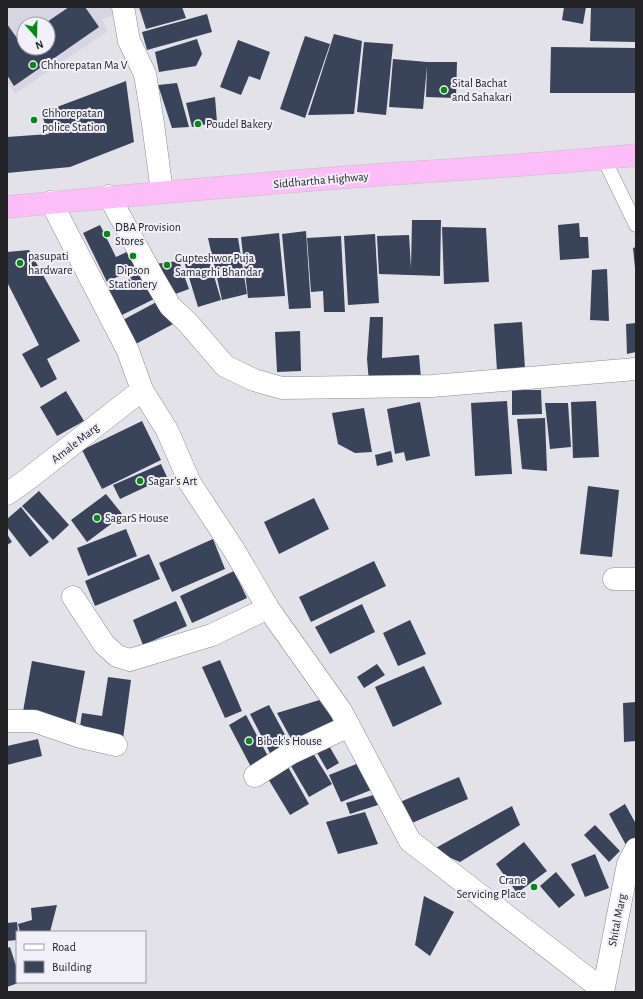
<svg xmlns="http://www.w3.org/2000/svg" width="643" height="999" font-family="'Alegreya Sans',sans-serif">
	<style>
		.built { fill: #d8d5e3; fill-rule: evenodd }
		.building { fill: #39435a }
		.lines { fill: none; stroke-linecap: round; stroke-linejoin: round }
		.lane-casing { stroke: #8d8b92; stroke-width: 15 }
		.street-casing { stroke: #8d8b92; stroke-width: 23 }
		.highway-casing { stroke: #c1c1c2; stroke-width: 23 }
		.lane { stroke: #fff; stroke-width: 14 }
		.street { stroke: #fff; stroke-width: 22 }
		.highway { stroke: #fcbdf8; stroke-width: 22 }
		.poi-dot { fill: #028a16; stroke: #f1eff7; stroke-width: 1.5 }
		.labels { text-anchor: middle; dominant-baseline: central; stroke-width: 4; stroke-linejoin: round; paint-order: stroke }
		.poi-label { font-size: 12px; fill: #232225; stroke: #f1eff7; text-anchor: start }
		.street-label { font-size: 12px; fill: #232225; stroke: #f1eff7 }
	</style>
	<rect width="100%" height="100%" fill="#e4e2e9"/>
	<path class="built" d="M7,7h141l-46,12 6,12 -93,63 -8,-12zM24,24h24v24h-24z"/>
	<g class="building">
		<polygon points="69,7 85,7 99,27 14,86 7,75 7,24 19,41 24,38 24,48 48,48 48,24 44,24"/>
		<polygon points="139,7 182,7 186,18 146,29"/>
		<polygon points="564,7 586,7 583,24 562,20"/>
		<polygon points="591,7 636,7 636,42 590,41"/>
		<polygon points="207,14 212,32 147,50 142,32"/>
		<polygon points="334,34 362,41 354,114 308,115"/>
		<polygon points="305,36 330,44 305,118 280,109"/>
		<polygon points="197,39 202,54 196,66 159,72 155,52"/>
		<polygon points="238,40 270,52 260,80 249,76 241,95 220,87"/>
		<polygon points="364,42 393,44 386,115 357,112"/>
		<polygon points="551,47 636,48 636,93 550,93"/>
		<polygon points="393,59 427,62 457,62 456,98 426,97 427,66 423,109 389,107"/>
		<polygon points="126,81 134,142 70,167 7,173 7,137 49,134 41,113"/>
		<polygon points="177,83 189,127 172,128 158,85"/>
		<polygon points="215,97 217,122 192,127 186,103"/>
		<polygon points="412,220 441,220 440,276 379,274 377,236 409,235 411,268"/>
		<polygon points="579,223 580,237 588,237 589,258 560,260 558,225"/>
		<polygon points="100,225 116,257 131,250 139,266 107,282 83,233"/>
		<polygon points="442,227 486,228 489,282 444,284"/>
		<polygon points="306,231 311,308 289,309 282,234"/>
		<polygon points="279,233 285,296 248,298 241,237"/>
		<polygon points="375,234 379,303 348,305 344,236"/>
		<polygon points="341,236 345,312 324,312 323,291 311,292 307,238"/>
		<polygon points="208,238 238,238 247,294 222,300"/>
		<polygon points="636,247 636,268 635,268 633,248"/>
		<polygon points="29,250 80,341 47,359 57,379 41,388 22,354 39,345 7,282 7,252"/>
		<polygon points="209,259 221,300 198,307 184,261"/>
		<polygon points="179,261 189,289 167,297 155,264"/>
		<polygon points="607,269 609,321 590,320 592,270"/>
		<polygon points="143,271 156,298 120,316 106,290"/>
		<polygon points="162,299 175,323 134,345 121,321"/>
		<polygon points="370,317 383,317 382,358 419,355 421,378 369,382 367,359"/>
		<polygon points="522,322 525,369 497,371 494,324"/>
		<polygon points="636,323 636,352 627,354 626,324"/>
		<polygon points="300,331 301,371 277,372 275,332"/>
		<polygon points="512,390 541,390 542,414 512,415"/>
		<polygon points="66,391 84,421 57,436 40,407"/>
		<polygon points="507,401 512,474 475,476 471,403"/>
		<polygon points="596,401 599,457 573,458 571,402"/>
		<polygon points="420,402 430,456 406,461 404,452 395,454 387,409"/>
		<polygon points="545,403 568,403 571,447 550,449"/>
		<polygon points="364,408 372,452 355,453 338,444 332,413"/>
		<polygon points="545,418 547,471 522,469 517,419"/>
		<polygon points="142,421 161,460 102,489 82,450"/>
		<polygon points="391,451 393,462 377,466 375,455"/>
		<polygon points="161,464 167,477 120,499 113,485"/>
		<polygon points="588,486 619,490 612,557 580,554"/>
		<polygon points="39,491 69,525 53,540 22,506"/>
		<polygon points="106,494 123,515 87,542 71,520"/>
		<polygon points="314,498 329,529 279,554 264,522"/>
		<polygon points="21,507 49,542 30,557 7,527 7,519"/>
		<polygon points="126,529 137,556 88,576 77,548"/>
		<polygon points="7,534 12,542 7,545"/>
		<polygon points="213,539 225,569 172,592 159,563"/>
		<polygon points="149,554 160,579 95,606 85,581"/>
		<polygon points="374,561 386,586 311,622 299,597"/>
		<polygon points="234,571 247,598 192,623 180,596"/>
		<polygon points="176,601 187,626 143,645 133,620"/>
		<polygon points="362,604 375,632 330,654 315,627"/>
		<polygon points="410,620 426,654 398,666 383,633"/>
		<polygon points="220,660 242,711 225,718 202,667"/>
		<polygon points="32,661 85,671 75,726 22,717"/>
		<polygon points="377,664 385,675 364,688 357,677"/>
		<polygon points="424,666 442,704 393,727 375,687"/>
		<polygon points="108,677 131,680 123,739 79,733 82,713 102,716"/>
		<polygon points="326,698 338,722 294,744 277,713"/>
		<polygon points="636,702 636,741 624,742 623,703"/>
		<polygon points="269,705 291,746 271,755 250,714"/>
		<polygon points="246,715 269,758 251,767 229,725"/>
		<polygon points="38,739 42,756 7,765 7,746"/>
		<polygon points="328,744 339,763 327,770 316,751"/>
		<polygon points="313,753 332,784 309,797 291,766"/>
		<polygon points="364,761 376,788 341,802 329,775"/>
		<polygon points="287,765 309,804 290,815 267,777"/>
		<polygon points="459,777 468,799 412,823 400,802"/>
		<polygon points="377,794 381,804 350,814 346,803"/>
		<polygon points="625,804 636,824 636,840 626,845 609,814"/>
		<polygon points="512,806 520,825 460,862 432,850"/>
		<polygon points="365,812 378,844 338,854 326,822"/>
		<polygon points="595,825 620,851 609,862 584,835"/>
		<polygon points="524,842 547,871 517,893 496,864"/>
		<polygon points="595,854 609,888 585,897 571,864"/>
		<polygon points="556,872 575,895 559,908 540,886"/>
		<polygon points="424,896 454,912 430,956 415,945"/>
		<polygon points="57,905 50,932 20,932 18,924 32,920 31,908"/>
		<polygon points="17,922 18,932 17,932 17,940 7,941 7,923"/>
		<polygon points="10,947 17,969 17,982 21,982 7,987 7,948"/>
	</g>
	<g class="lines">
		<g class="lane-casing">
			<polyline id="lane" points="604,159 636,225"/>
		</g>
		<g class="street-casing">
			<g id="street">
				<polyline points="123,7 129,41 145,74 153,124 162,192"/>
				<polyline points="109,196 153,277 170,306 188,323 225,366 254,380 282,388 432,386 636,369"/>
				<polyline points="51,202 128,351 142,390 167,430 190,483 234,550 268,608 341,711 410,841 603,990"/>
				<polyline points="7,494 28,479 142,390"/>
				<polyline points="614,579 636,579"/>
				<polyline points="73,597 104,644 117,656 130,660 212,635 268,608"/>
				<polyline points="7,721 34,721 81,737 116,745"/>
				<polyline points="255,776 291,753 349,726"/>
				<polyline points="603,992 628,864 636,849"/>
			</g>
		</g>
		<g class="highway-casing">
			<path id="highway" d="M7,207c123,-12 246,-23 370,-32 86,-6 173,-11 259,-20"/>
		</g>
		<use href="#lane" class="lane"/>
		<use href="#street" class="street"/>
		<use href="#highway" class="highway"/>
	</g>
	<g class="poi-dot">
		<circle cx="33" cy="65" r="4"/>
		<circle cx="444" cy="90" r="4"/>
		<circle cx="34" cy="120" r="4"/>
		<circle cx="198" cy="124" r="4"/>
		<circle cx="107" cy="234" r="4"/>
		<circle cx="133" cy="256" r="4"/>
		<circle cx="20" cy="263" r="4"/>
		<circle cx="167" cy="265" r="4"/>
		<circle cx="140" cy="481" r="4"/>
		<circle cx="97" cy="518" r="4"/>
		<circle cx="249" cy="741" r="4"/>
		<circle cx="534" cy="887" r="4"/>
	</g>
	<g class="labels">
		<g class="poi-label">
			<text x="41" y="65">Chhorepatan Ma V</text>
			<text x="452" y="83">Sital Bachat<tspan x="452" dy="14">and Sahakari</tspan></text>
			<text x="42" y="113">Chhorepatan<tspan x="42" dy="14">police Station</tspan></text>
			<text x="206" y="124">Poudel Bakery</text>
			<text x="115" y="227">DBA Provision<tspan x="115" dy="14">Stores</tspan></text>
			<text x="28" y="256">pasupati<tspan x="28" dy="14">hardware</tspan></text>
			<text x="175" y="258">Gupteshwor Puja<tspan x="175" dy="14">Samagrhi Bhandar</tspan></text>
			<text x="133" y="270" text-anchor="middle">Dipson<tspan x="133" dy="14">Stationery</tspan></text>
			<text x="148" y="481">Sagar's Art</text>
			<text x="105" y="518">SagarS House</text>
			<text x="257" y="741">Bibek's House</text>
			<text x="526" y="880" text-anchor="end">Crane<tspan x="526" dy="14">Servicing Place</tspan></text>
		</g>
		<g class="street-label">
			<text transform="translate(321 180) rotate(-5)">Siddhartha Highway</text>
			<text transform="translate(75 443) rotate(-38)">Amale Marg</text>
			<text transform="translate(617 920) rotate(-79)">Shital Marg</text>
		</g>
	</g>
	<rect width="643" height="999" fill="none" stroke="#232225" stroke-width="16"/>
	<rect x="16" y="931" width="130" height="52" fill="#f1eff7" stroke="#9f9da3"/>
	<rect x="24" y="944" width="20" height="6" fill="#ffffff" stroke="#9f9da3"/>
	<text x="52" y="951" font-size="12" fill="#232225">Road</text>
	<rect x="24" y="961" width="20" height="12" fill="#39435a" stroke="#9f9da3"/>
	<text x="52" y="971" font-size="12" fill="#232225">Building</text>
	<g transform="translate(36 36) rotate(160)"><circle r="19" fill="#f1eff7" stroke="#9f9da3"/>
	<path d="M0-3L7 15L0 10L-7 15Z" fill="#028a16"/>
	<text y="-6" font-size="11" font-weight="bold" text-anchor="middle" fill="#232225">N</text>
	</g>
</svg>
